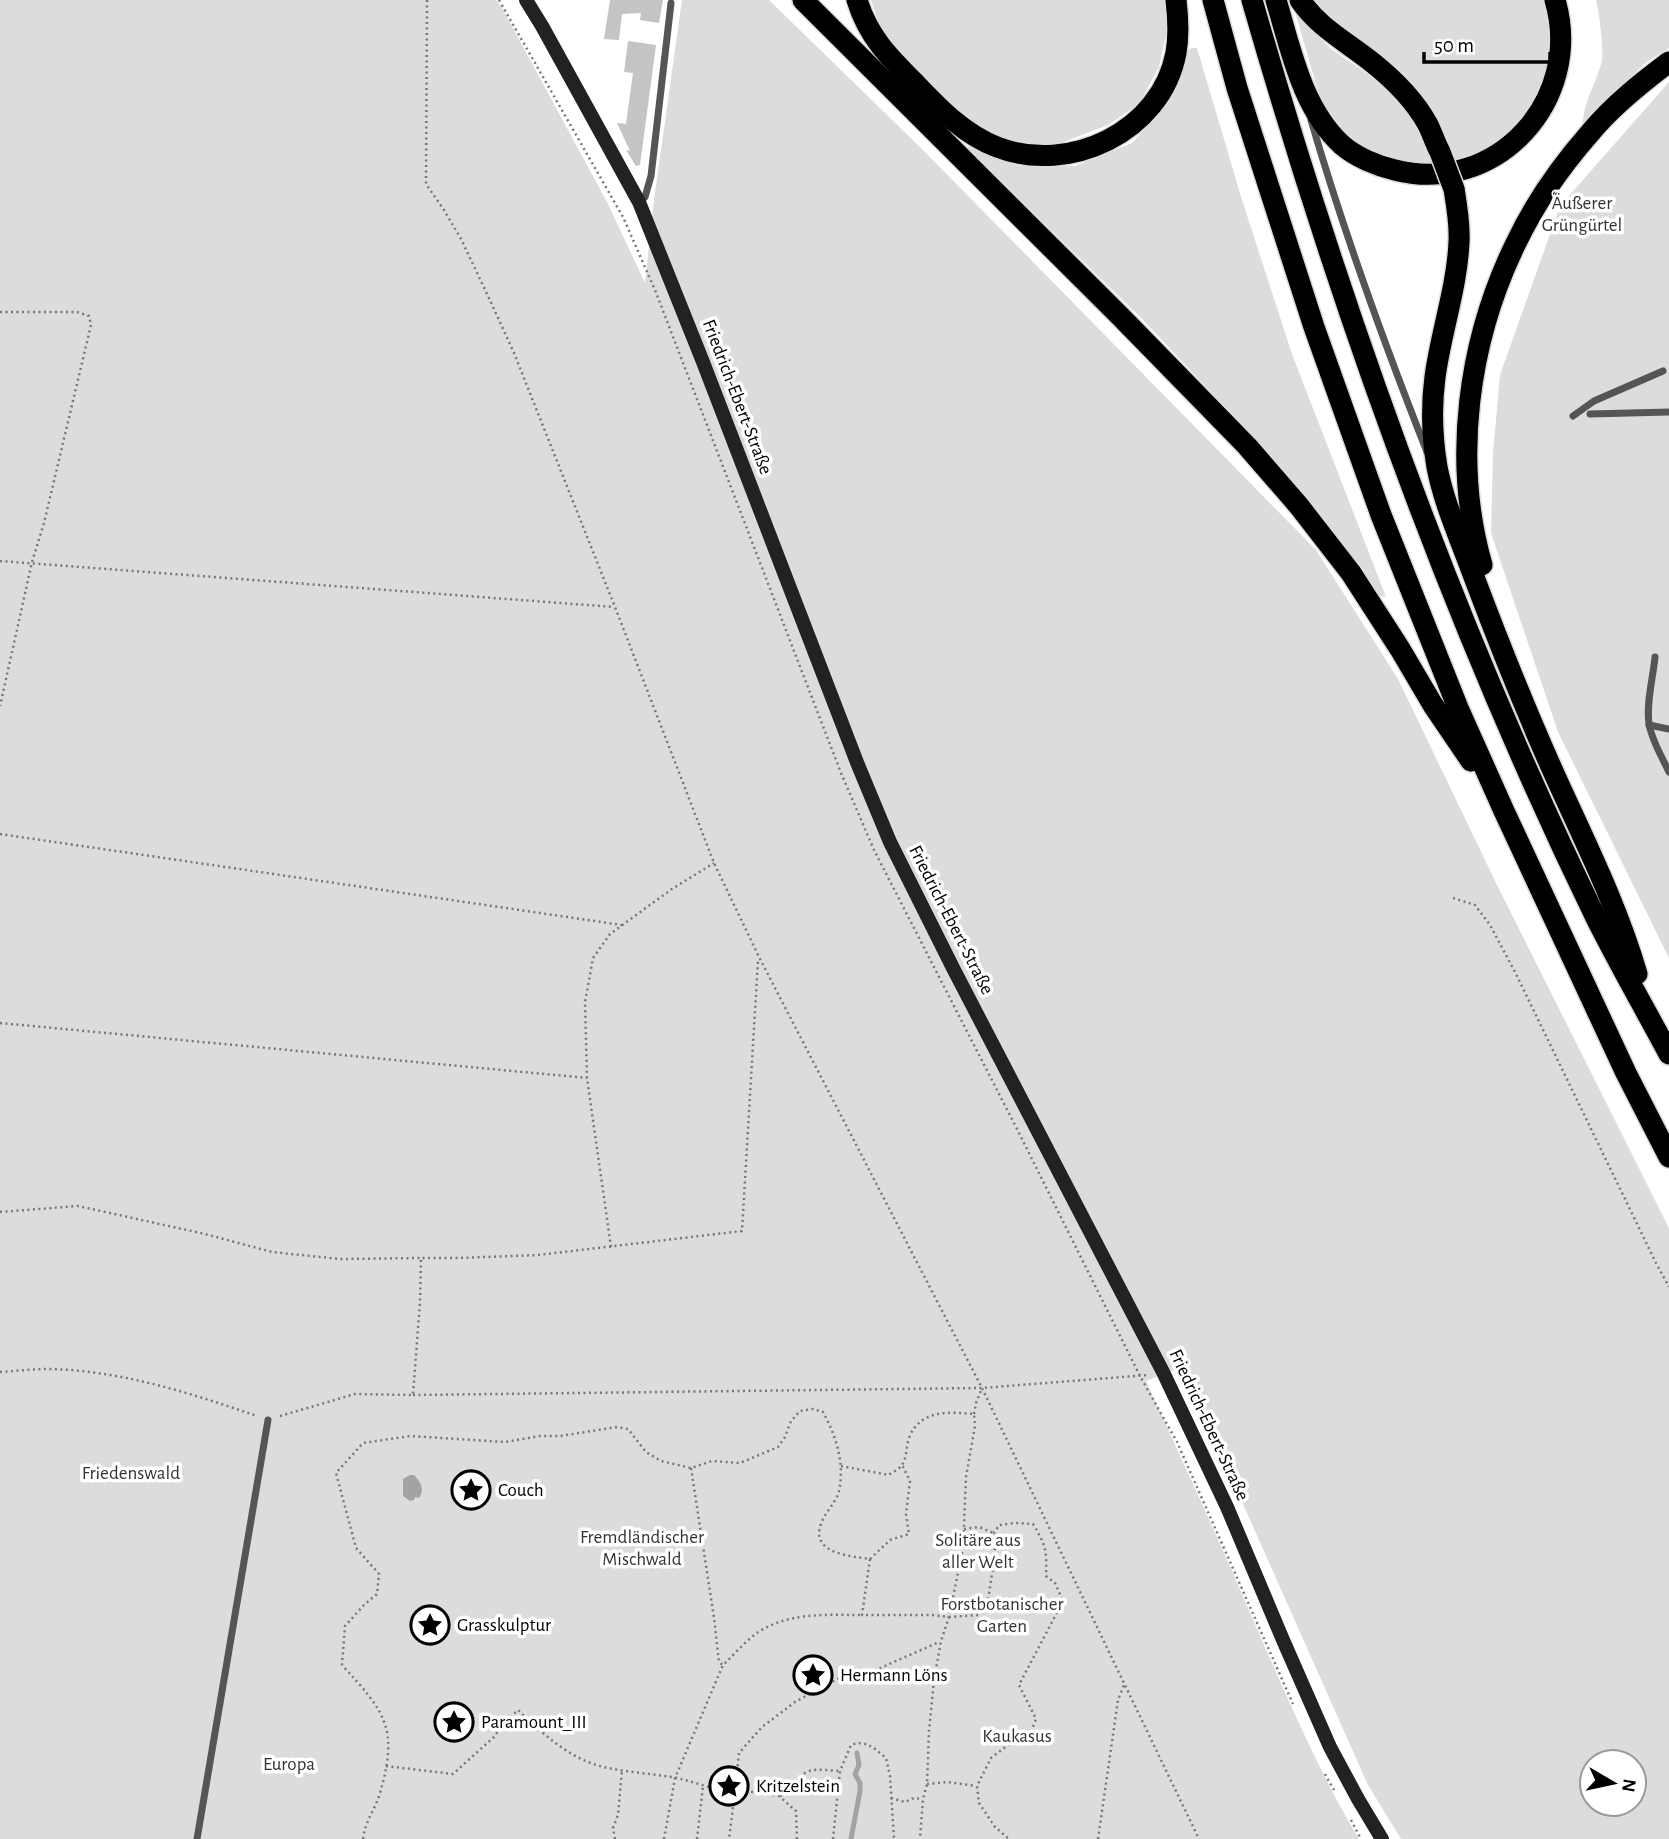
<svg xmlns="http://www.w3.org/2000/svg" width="1669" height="1839" font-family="'Alegreya Sans',sans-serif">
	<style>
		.green { fill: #dcdcdc; fill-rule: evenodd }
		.water { fill: #a3a3a3 }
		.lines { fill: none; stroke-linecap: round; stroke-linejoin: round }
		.stream { stroke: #a3a3a3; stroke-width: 5 }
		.building { fill: #c4c4c4 }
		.highway-casing { stroke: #dbdbdb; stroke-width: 24 }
		.path { stroke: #777; stroke-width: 2.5; stroke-dasharray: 2 3.5; stroke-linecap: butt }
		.lane { stroke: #555; stroke-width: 7 }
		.secondary { stroke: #222; stroke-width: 14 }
		.highway { stroke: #000; stroke-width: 21 }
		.highway-bridge-casing { stroke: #dbdbdb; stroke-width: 24; stroke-linecap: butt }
		.highway-bridge { stroke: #000; stroke-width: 21 }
		.labels { text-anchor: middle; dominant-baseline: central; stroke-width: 7; stroke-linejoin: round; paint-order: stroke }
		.park-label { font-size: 19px; fill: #333; stroke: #fff }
		.street-label { font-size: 19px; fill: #000; stroke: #fff }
		.poi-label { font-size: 19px; fill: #000; stroke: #fff; text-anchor: start }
	</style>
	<rect width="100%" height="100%" fill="#fff"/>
	<g class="green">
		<path d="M0,0h496l6,8 105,194 38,81 9,-83 28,-200h87l154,150 393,400 82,129 99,206 172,343v611h-268l-33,-54 -186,-418 -36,14c37,81 74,161 109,243 32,73 63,147 104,215h-1359zM1592,1762h42v42h-42z"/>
		<polygon points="871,0 1165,0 1169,20 1159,67 1139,104 1108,125 1053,146 1017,144 975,125 929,85 885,40"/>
		<path d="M1314,0h229c3,11 6,21 7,32 5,34 -18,79 -43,102 -15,14 -36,20 -54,27 -12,-34 -27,-68 -55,-92 -28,-24 -60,-42 -84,-69z"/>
		<path d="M1596,0h73v48l-24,15 -62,64c-1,-24 14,-44 19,-67 2,-11 -3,-48 -6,-60z"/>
		<path d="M1296,11c12,14 24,29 38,40 15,11 31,20 45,32 24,20 45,51 55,81l-34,-2 -21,-7 -17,-8 -24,-20 -17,-26 -26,-89z"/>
		<polygon points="1192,48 1197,48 1242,200 1292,354 1386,597 1380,596 1340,540 1265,449 1143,320 964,145 1019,166 1075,166 1132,143 1168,103 1185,52"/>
		<polygon points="1669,82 1669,958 1558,732 1491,533 1493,453 1500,375 1560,206"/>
	</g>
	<path class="water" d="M410,1475h4c7,7 11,15 5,23l-4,-1 -1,3 -4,1 -7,-5v-17z"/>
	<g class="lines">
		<polyline class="stream" points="851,1839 860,1791 860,1783 855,1774 859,1765 857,1753"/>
	</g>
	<g class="building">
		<polygon points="610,0 663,0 659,23 640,20 641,13 622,14 619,40 604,39"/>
		<polygon points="628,41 656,45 640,165 636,166 626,150 630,151 617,123 626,124 633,73 624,72"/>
	</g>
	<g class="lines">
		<g class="highway-casing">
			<g id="highway">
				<polyline points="803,0 1121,317 1247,446 1299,506 1351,573 1400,649 1433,705 1471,761"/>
				<path d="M857,0c11,36 31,56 57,82 24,25 49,52 83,65 72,28 164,-15 179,-94 3,-17 2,-36 0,-53"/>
				<polyline points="1213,0 1237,88 1314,327 1381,515 1458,708 1504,811 1626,1073 1669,1157"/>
				<path d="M1252,0c90,314 201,624 344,918 23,46 49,91 73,136"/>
				<path d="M1276,0c15,50 26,108 66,145 14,12 35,21 53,25 102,26 189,-71 160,-170"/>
				<path d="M1300,0c19,28 47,42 73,63 20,16 41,37 54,60 5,9 8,20 13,29"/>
				<path d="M1454,189c3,18 6,35 5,53 -2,46 -18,90 -24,135 -4,30 -3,60 2,90 7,37 24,74 37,110 24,64 50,129 78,192 30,67 64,133 85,205"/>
				<path d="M1482,565c-30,-105 -14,-224 34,-322 19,-40 45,-77 74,-110 22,-27 51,-50 79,-71"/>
			</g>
		</g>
		<g class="path">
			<polyline points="427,0 426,184 444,210 461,239 488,296 514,353 615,607 714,863 759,957 982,1388 1199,1839"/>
			<polyline points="499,0 623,217 655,290 841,773 874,850 1017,1129 1140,1376 1177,1442 1293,1704"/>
			<polyline points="0,312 77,312 89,316 91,325 44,523 32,562 0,706"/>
			<polyline points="0,561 614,607"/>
			<polyline points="0,834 622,925"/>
			<polyline points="1453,898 1475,905 1490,925 1516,974 1656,1263 1669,1287"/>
			<polyline points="0,1023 587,1078"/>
			<polyline points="0,1212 78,1206 205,1234 272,1252 340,1259 421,1258"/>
			<polyline points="611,1247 587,1078 585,1002 593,958 610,934 672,889 714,863"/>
			<path d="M0,1372c16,-1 32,-3 48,-3 71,1 142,24 209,47"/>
			<polyline points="413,1395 982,1388 1148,1375"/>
			<polyline points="974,1414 976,1403 982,1388"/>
			<polyline points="280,1416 355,1394 413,1395 420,1302 421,1258 459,1258 538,1255 742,1231 758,960"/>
			<path d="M841,1466l48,9c3,-3 11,-6 13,-10 5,-7 4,-19 7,-27 11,-29 40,-26 65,-24l1,12 -9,51 -3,71 -14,69 30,-2 8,-8 8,-53 -1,-21 5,-8 16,-2 18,1c13,21 14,27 13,52l9,7 8,18 -44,84 17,34 -6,16 -22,10 -17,13 -14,28 2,17 16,24 14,12"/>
			<path d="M691,1468l23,150 5,44 4,3c12,-11 23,-25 37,-34 31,-19 67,-16 102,-16"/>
			<polyline points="964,1529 979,1527 994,1533"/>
			<polyline points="870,1559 890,1540 909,1534 906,1514 910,1481 902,1465"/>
			<path d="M386,1766l67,8 41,-37 9,-13 15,-14c26,25 54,51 90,58 21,4 43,6 64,9 21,4 41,13 63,15l-6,47"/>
			<polyline points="1325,1774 1334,1790"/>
			<polyline points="927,1784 947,1782 976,1786"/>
			<path d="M780,1796c12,-5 15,-16 25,-23 9,-6 25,-2 35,-2"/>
			<polyline points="891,1798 905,1802 914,1798 922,1799"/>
			<polyline points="1351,1820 1361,1839"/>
			<path d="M363,1839c2,-18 12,-29 17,-46 19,-65 5,-81 -38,-128l3,-39 19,-21 13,-11 2,-20 -23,-26 -20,-75 27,-30 47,-7 95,6 35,-6h20l57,-9 11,2 18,23 15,9 30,7 21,-7 28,2 38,-16 7,-10 6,-16 9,-10 13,-2 10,3c13,24 22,51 16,79 -3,12 -14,21 -18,33 -11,30 30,32 49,35l-8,56h69l18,2 -8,24 -7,39 -5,51 -2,53 -4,15 -3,40"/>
			<polyline points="615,1839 613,1828 618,1815 622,1770"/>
			<polyline points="664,1839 675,1778 723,1665"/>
			<polyline points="697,1839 703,1786"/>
			<polyline points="797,1839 796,1811 779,1796 756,1792 735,1792 739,1753 762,1727 795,1702 843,1676 869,1673 939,1642"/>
			<path d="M833,1839l7,-68 11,-26c15,-6 24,4 35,13l4,18 4,63"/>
			<polyline points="1098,1839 1118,1700 1124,1685"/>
		</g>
		<g class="lane">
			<path d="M1311,120c33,113 73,223 116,332"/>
			<polyline points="639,202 645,197 651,176 671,3"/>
			<polyline points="1590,414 1669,412"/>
			<polyline points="1573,416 1594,401 1663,371"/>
			<path d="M1655,657c-2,21 -9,46 -6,67 3,17 13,33 20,48"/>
			<polyline points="1649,725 1669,729"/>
			<polyline points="197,1839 268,1420"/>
		</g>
		<polyline class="secondary" points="526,0 542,26 639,202 703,362 858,765 890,842 953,968 1163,1372 1227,1507 1283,1640 1330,1747 1358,1799 1382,1839"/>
		<use href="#highway" class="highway"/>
		<g class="highway-bridge-casing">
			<polyline id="highway-bridge" points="1440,152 1454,189"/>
		</g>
		<use href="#highway-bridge" class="highway-bridge"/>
	</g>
	<defs>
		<g id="sight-ring" transform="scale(2.0125)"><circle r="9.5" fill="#fff" stroke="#000" stroke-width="1.5"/><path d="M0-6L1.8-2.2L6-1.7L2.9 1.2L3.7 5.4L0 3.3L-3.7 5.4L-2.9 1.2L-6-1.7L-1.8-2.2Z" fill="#000"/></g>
	</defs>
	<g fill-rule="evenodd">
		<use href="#sight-ring" x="471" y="1490"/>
		<use href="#sight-ring" x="430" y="1625"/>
		<use href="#sight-ring" x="813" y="1675"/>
		<use href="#sight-ring" x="454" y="1722"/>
		<use href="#sight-ring" x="729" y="1786"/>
	</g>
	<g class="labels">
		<g class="park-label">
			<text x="1582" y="203">Äußerer<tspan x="1582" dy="22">Grüngürtel</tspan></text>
			<text x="131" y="1473">Friedenswald</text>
			<text x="642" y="1537">Fremdländischer<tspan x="642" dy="22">Mischwald</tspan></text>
			<text x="978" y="1540">Solitäre aus<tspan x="978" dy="22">aller Welt</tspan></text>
			<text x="1002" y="1604">Forstbotanischer<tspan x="1002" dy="22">Garten</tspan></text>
			<text x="1017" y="1736">Kaukasus</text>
			<text x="289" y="1764">Europa</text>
		</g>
		<g class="street-label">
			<text transform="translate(737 397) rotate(69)">Friedrich-Ebert-Straße</text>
			<text transform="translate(951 920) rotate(63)">Friedrich-Ebert-Straße</text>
			<text transform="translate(1209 1425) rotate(65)">Friedrich-Ebert-Straße</text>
		</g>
		<g class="poi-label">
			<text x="498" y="1490">Couch</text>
			<text x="457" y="1625">Grasskulptur</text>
			<text x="840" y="1675">Hermann Löns</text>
			<text x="481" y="1722">Paramount_III</text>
			<text x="756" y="1786">Kritzelstein</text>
		</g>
	</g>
	<g transform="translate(1613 1783) rotate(99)"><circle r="33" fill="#ffffff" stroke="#999999" stroke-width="2"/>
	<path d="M0-5L12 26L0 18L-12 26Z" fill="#000000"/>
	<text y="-10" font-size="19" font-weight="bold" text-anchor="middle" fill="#000000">N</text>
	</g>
	<path d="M1424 52v10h126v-10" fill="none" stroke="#000000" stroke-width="3.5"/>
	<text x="1434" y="52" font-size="21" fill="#000000" stroke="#ffffff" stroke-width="5" paint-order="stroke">50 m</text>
</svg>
